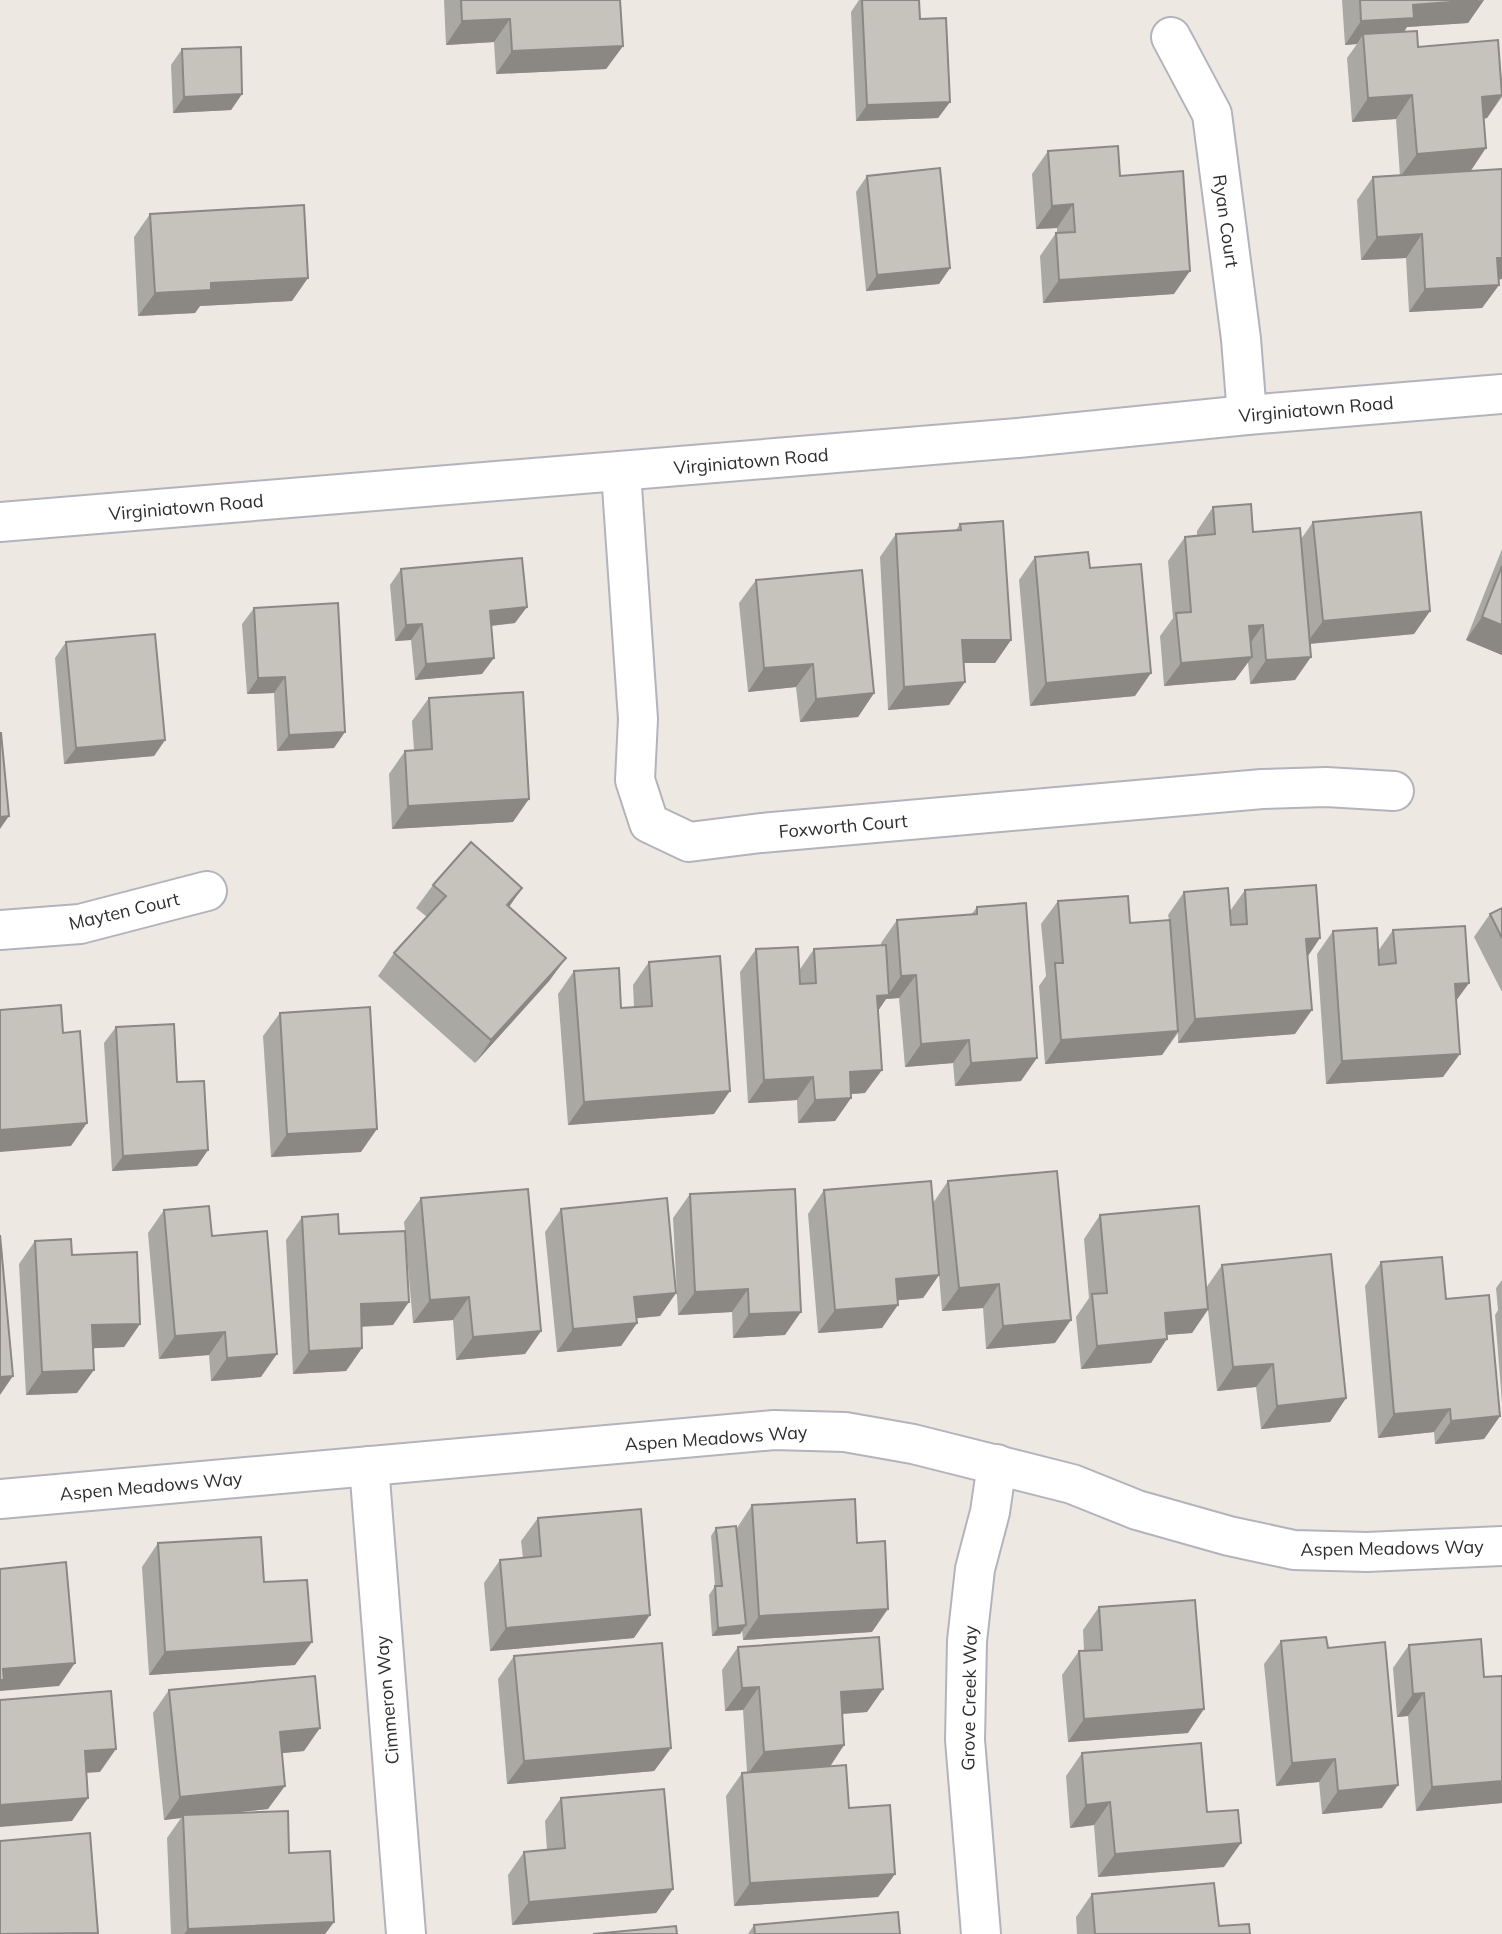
<svg xmlns="http://www.w3.org/2000/svg" width="1502" height="1934" font-family="Mulish,sans-serif">
	<style>
		.lines { fill: none; stroke-linecap: round; stroke-linejoin: round }
		.street-casing { stroke: #b2b3bc; stroke-width: 42 }
		.secondary-casing { stroke: #b2b3bc; stroke-width: 42 }
		.street { stroke: #fff; stroke-width: 38 }
		.secondary { stroke: #fff; stroke-width: 38 }
		.wall { fill: #aaa8a3 }
		.shaded-wall { fill: #8b8884 }
		.building { fill: #c6c3bd; stroke: #8b8884; stroke-width: 2 }
		.labels { text-anchor: middle; dominant-baseline: central; stroke-width: 6; stroke-linejoin: round; paint-order: stroke }
		.street-label { font-size: 18px; fill: #2e2e2e; stroke: #fff }
	</style>
	<rect width="100%" height="100%" fill="#ede9e2"/>
	<g class="lines">
		<g class="street-casing">
			<g id="street">
				<polyline points="1171,37 1212,114 1241,339 1247,415"/>
				<polyline points="621,472 638,719 635,780 649,823 689,842 761,833 1262,789 1326,787 1394,791"/>
				<polyline points="0,930 80,924 207,891"/>
				<polyline points="369,1466 406,1934"/>
				<polyline points="0,1499 774,1430 845,1432 913,1444 1072,1484 1137,1510 1229,1536 1294,1550 1367,1552 1502,1546"/>
				<polyline points="981,1934 965,1740 967,1641 975,1569 990,1512 997,1464"/>
			</g>
		</g>
		<g class="secondary-casing">
			<polyline id="secondary" points="0,522 1018,438 1247,415 1502,394"/>
		</g>
		<use href="#street" class="street"/>
		<use href="#secondary" class="secondary"/>
	</g>
	<g class="wall">
		<polygon points="444,0 620,0 623,46 606,69 496,74 494,42 446,45"/>
		<polygon points="859,0 919,0 920,19 950,102 938,118 856,121 851,12"/>
		<polygon points="1342,0 1484,0 1468,23 1407,27 1404,32 1418,47 1502,84 1502,97 1487,118 1484,119 1470,171 1502,169 1502,279 1498,280 1499,285 1482,308 1409,312 1406,258 1361,260 1357,200 1373,177 1400,176 1396,119 1352,122 1347,58 1357,44 1345,45"/>
		<polygon points="182,49 242,94 231,110 173,113 171,65"/>
		<polygon points="1048,151 1120,176 1174,294 1043,303 1040,256 1056,233 1057,233 1057,228 1036,229 1032,174"/>
		<polygon points="867,176 950,268 939,284 866,291 856,192"/>
		<polygon points="150,214 292,301 200,306 195,313 138,316 134,237"/>
		<polygon points="1213,507 1253,532 1301,539 1313,522 1430,611 1414,634 1310,644 1295,680 1250,684 1248,662 1235,680 1164,686 1160,636 1173,618 1168,561 1185,537 1197,536 1197,531"/>
		<polygon points="960,524 1011,640 995,663 964,663 949,705 888,710 880,557 896,534 956,530"/>
		<polygon points="1502,549 1502,655 1466,640"/>
		<polygon points="1035,557 1090,568 1135,696 1030,706 1019,580"/>
		<polygon points="401,569 515,623 491,626 482,674 415,680 411,640 395,641 390,585"/>
		<polygon points="756,580 874,693 858,717 800,722 796,687 748,692 739,603"/>
		<polygon points="254,608 334,748 277,751 274,693 247,694 242,624"/>
		<polygon points="66,642 165,740 154,756 64,764 55,658"/>
		<polygon points="429,698 513,822 392,829 389,774 405,751 414,750 412,721"/>
		<polygon points="433,885 522,888 509,907 566,958 549,981 475,1063 378,976 394,953 427,917 416,908"/>
		<polygon points="1245,890 1307,956 1295,1034 1178,1043 1178,1033 1162,1055 1045,1064 1039,986 1046,976 1041,924 1058,901 1130,923 1169,920 1168,915 1184,892 1230,911"/>
		<polygon points="977,907 1021,1081 955,1086 953,1063 905,1067 899,998 886,999 878,1011 865,1093 851,1094 851,1098 835,1121 798,1123 797,1100 748,1103 740,972 756,949 800,969 814,949 881,945 881,943 897,920 971,915"/>
		<polygon points="1502,908 1502,992 1474,937 1490,914"/>
		<polygon points="1393,930 1469,983 1456,1001 1443,1077 1326,1084 1317,954 1333,931 1378,951"/>
		<polygon points="649,962 714,1114 568,1125 558,994 574,971 621,1008 634,1007 633,985"/>
		<polygon points="280,1013 361,1152 271,1157 263,1036"/>
		<polygon points="116,1027 177,1082 208,1150 197,1166 112,1171 104,1043"/>
		<polygon points="948,1181 1055,1343 986,1349 983,1308 942,1311 939,1275 923,1298 898,1300 882,1328 818,1333 808,1214 824,1190 933,1203"/>
		<polygon points="690,1194 785,1335 733,1338 732,1312 678,1315 673,1218"/>
		<polygon points="421,1198 541,1331 525,1354 456,1360 453,1320 413,1323 405,1234 393,1325 362,1327 362,1348 346,1371 293,1374 286,1240 302,1217 339,1234 405,1231 404,1222"/>
		<polygon points="561,1209 676,1293 660,1316 637,1318 637,1323 621,1346 557,1352 545,1232"/>
		<polygon points="164,1210 212,1236 261,1377 211,1381 209,1355 159,1359 148,1233"/>
		<polygon points="1100,1215 1206,1288 1222,1265 1346,1398 1330,1422 1261,1429 1256,1387 1217,1391 1208,1310 1192,1333 1167,1335 1151,1363 1081,1369 1076,1317 1089,1298 1084,1239"/>
		<polygon points="35,1241 72,1255 140,1324 124,1347 93,1348 77,1393 26,1395 19,1264"/>
		<polygon points="1381,1262 1446,1299 1500,1416 1484,1439 1435,1444 1434,1432 1378,1438 1365,1286"/>
		<polygon points="1502,1280 1502,1403 1495,1315 1498,1310 1496,1288"/>
		<polygon points="752,1505 857,1543 872,1632 743,1640 742,1630 740,1634 712,1636 709,1595 715,1586 711,1536 716,1528 737,1528"/>
		<polygon points="538,1518 634,1638 490,1651 484,1583 500,1560 523,1558 521,1541"/>
		<polygon points="158,1543 295,1665 149,1675 142,1567"/>
		<polygon points="1099,1607 1188,1733 1068,1742 1062,1675 1079,1651 1084,1651 1083,1630"/>
		<polygon points="1281,1641 1328,1648 1382,1808 1322,1814 1319,1782 1276,1786 1264,1664"/>
		<polygon points="1409,1645 1484,1677 1502,1676 1502,1803 1416,1811 1408,1716 1397,1717 1393,1668"/>
		<polygon points="738,1647 883,1689 867,1712 842,1714 844,1745 830,1767 849,1808 895,1874 878,1897 734,1906 726,1796 742,1773 747,1772 743,1710 725,1711 722,1670"/>
		<polygon points="514,1656 671,1748 654,1771 507,1784 498,1679"/>
		<polygon points="169,1690 304,1751 282,1753 268,1809 231,1813 289,1853 334,1922 325,1934 171,1934 167,1838 181,1818 164,1820 153,1713"/>
		<polygon points="1082,1753 1207,1812 1224,1867 1098,1877 1094,1825 1070,1828 1066,1776"/>
		<polygon points="561,1798 673,1889 656,1913 512,1925 508,1875 524,1852 547,1850 545,1821"/>
		<polygon points="1092,1894 1219,1926 1250,1934 1077,1934 1076,1917"/>
		<polygon points="754,1925 900,1934 748,1934"/>
	</g>
	<g class="shaded-wall">
		<polygon points="1484,0 1468,23 1407,27 1398,41 1363,34 1357,44 1345,45 1361,21 1413,5"/>
		<polygon points="510,19 494,42 446,45 462,21"/>
		<polygon points="623,46 606,69 496,74 512,51"/>
		<polygon points="242,94 231,110 173,113 184,97"/>
		<polygon points="1412,95 1396,119 1352,122 1368,98"/>
		<polygon points="1502,95 1487,118 1466,120 1482,97"/>
		<polygon points="950,102 938,118 856,121 867,105"/>
		<polygon points="1486,148 1470,172 1400,177 1417,154"/>
		<polygon points="1073,204 1057,228 1036,229 1052,206"/>
		<polygon points="1422,234 1406,258 1361,260 1377,237"/>
		<polygon points="1497,258 1502,258 1502,279 1480,281"/>
		<polygon points="950,268 939,284 866,291 877,275"/>
		<polygon points="1190,271 1174,294 1043,303 1059,280"/>
		<polygon points="308,278 292,301 200,306 195,313 138,316 155,293 211,283"/>
		<polygon points="1499,285 1482,308 1409,312 1425,289"/>
		<polygon points="527,607 515,623 479,627 490,611"/>
		<polygon points="1430,611 1414,634 1306,644 1323,621"/>
		<polygon points="1482,617 1502,625 1502,655 1466,640"/>
		<polygon points="422,624 411,640 395,641 406,625"/>
		<polygon points="1263,625 1247,648 1249,626"/>
		<polygon points="962,640 1011,640 995,663 946,663"/>
		<polygon points="1252,657 1235,680 1164,686 1181,663"/>
		<polygon points="1311,657 1295,680 1250,684 1266,660"/>
		<polygon points="494,658 482,674 415,680 426,664"/>
		<polygon points="813,664 796,687 748,692 764,668"/>
		<polygon points="1151,673 1135,696 1030,706 1046,683"/>
		<polygon points="285,677 274,693 247,694 258,678"/>
		<polygon points="965,682 949,705 888,710 904,687"/>
		<polygon points="874,693 858,717 800,722 816,699"/>
		<polygon points="345,732 334,748 277,751 289,735"/>
		<polygon points="165,740 154,756 64,764 76,748"/>
		<polygon points="529,799 513,822 392,829 408,806"/>
		<polygon points="9,816 0,829 0,817"/>
		<polygon points="522,888 506,911 507,905"/>
		<polygon points="1320,938 1304,962 1306,939"/>
		<polygon points="566,958 549,981 475,1063 491,1040"/>
		<polygon points="916,975 899,998 886,999 873,1018 877,996 888,995 901,976"/>
		<polygon points="1469,983 1452,1006 1455,984"/>
		<polygon points="1312,1010 1295,1034 1178,1043 1195,1019"/>
		<polygon points="1178,1031 1162,1055 1045,1064 1061,1040"/>
		<polygon points="969,1040 953,1063 905,1067 921,1044"/>
		<polygon points="1460,1054 1443,1077 1326,1084 1342,1061"/>
		<polygon points="1037,1058 1021,1081 955,1086 971,1063"/>
		<polygon points="882,1070 865,1093 834,1095 850,1072"/>
		<polygon points="813,1077 797,1100 748,1103 764,1080"/>
		<polygon points="730,1091 714,1114 568,1125 584,1102"/>
		<polygon points="851,1098 835,1121 798,1123 815,1100"/>
		<polygon points="87,1123 71,1146 0,1152 0,1130"/>
		<polygon points="377,1129 361,1152 271,1157 287,1134"/>
		<polygon points="208,1150 197,1166 112,1171 123,1156"/>
		<polygon points="939,1275 923,1298 879,1302 896,1279"/>
		<polygon points="999,1284 983,1308 942,1311 959,1288"/>
		<polygon points="748,1289 732,1312 678,1315 695,1292"/>
		<polygon points="676,1293 660,1316 618,1320 634,1297"/>
		<polygon points="469,1297 453,1320 413,1323 430,1300"/>
		<polygon points="409,1302 393,1325 344,1327 361,1304"/>
		<polygon points="898,1305 882,1328 818,1333 835,1310"/>
		<polygon points="1208,1309 1192,1333 1149,1336 1165,1313"/>
		<polygon points="801,1312 785,1335 733,1338 749,1314"/>
		<polygon points="1071,1320 1055,1343 986,1349 1003,1326"/>
		<polygon points="637,1323 621,1346 557,1352 573,1329"/>
		<polygon points="140,1324 124,1347 75,1349 92,1325"/>
		<polygon points="541,1331 525,1354 456,1360 473,1337"/>
		<polygon points="225,1332 209,1355 159,1359 175,1336"/>
		<polygon points="1167,1339 1151,1363 1081,1369 1097,1346"/>
		<polygon points="362,1348 346,1371 293,1374 309,1351"/>
		<polygon points="277,1354 261,1377 211,1381 227,1358"/>
		<polygon points="1273,1364 1256,1387 1217,1391 1233,1367"/>
		<polygon points="94,1370 77,1393 26,1395 42,1372"/>
		<polygon points="13,1376 0,1395 0,1377"/>
		<polygon points="1346,1398 1330,1422 1261,1429 1277,1406"/>
		<polygon points="1450,1409 1434,1432 1378,1438 1394,1414"/>
		<polygon points="1500,1416 1484,1439 1435,1444 1451,1421"/>
		<polygon points="888,1609 872,1632 743,1640 759,1616"/>
		<polygon points="650,1615 634,1638 490,1651 506,1628"/>
		<polygon points="746,1625 740,1634 712,1636 718,1628"/>
		<polygon points="312,1642 295,1665 149,1675 165,1652"/>
		<polygon points="75,1663 59,1686 0,1691 0,1673 3,1669"/>
		<polygon points="759,1687 743,1710 725,1711 742,1688"/>
		<polygon points="883,1689 867,1712 825,1715 841,1692"/>
		<polygon points="1424,1693 1408,1716 1397,1717 1413,1694"/>
		<polygon points="1204,1709 1188,1733 1068,1742 1084,1719"/>
		<polygon points="320,1728 304,1751 263,1755 280,1732"/>
		<polygon points="844,1745 828,1769 747,1775 764,1752"/>
		<polygon points="671,1748 654,1771 507,1784 524,1761"/>
		<polygon points="116,1749 100,1772 69,1774 85,1751"/>
		<polygon points="1335,1759 1319,1782 1276,1786 1292,1763"/>
		<polygon points="1502,1781 1502,1803 1416,1811 1432,1787"/>
		<polygon points="1398,1785 1382,1808 1322,1814 1338,1791"/>
		<polygon points="285,1786 268,1809 183,1818 183,1815 181,1818 164,1820 180,1797"/>
		<polygon points="88,1798 72,1821 0,1827 0,1805"/>
		<polygon points="1110,1802 1094,1825 1070,1828 1086,1805"/>
		<polygon points="1241,1843 1224,1867 1098,1877 1115,1854"/>
		<polygon points="895,1874 878,1897 734,1906 750,1883"/>
		<polygon points="673,1889 656,1913 512,1925 529,1902"/>
		<polygon points="334,1922 325,1934 184,1934 188,1929"/>
	</g>
	<g class="building">
		<polygon points="461,0 620,0 623,46 512,51 510,19 462,21"/>
		<polygon points="862,0 919,0 920,19 946,18 950,102 867,105"/>
		<polygon points="1360,0 1478,0 1413,5 1414,18 1361,21"/>
		<polygon points="1417,31 1418,47 1498,40 1502,95 1482,97 1486,148 1417,154 1412,95 1368,98 1363,34"/>
		<polygon points="241,47 242,94 184,97 182,49"/>
		<polygon points="1118,146 1120,176 1183,171 1190,271 1059,280 1056,233 1075,232 1073,204 1052,206 1048,151"/>
		<polygon points="940,168 950,268 877,275 867,176"/>
		<polygon points="1502,169 1502,258 1497,258 1499,285 1425,289 1422,234 1377,237 1373,177"/>
		<polygon points="304,205 308,278 211,283 211,290 155,293 150,214"/>
		<polygon points="1251,504 1253,532 1300,528 1311,657 1266,660 1263,625 1249,626 1252,657 1181,663 1176,613 1191,612 1185,537 1215,534 1213,507"/>
		<polygon points="1421,512 1430,611 1323,621 1313,522"/>
		<polygon points="1003,521 1011,640 962,640 965,682 904,687 896,534 961,530 960,524"/>
		<polygon points="1088,552 1090,568 1141,564 1151,673 1046,683 1035,557"/>
		<polygon points="522,558 527,607 490,611 494,658 426,664 422,624 406,625 401,569"/>
		<polygon points="1502,566 1502,625 1482,617"/>
		<polygon points="862,570 874,693 816,699 813,664 764,668 756,580"/>
		<polygon points="338,603 345,732 289,735 285,677 258,678 254,608"/>
		<polygon points="155,634 165,740 76,748 66,642"/>
		<polygon points="523,692 529,799 408,806 405,751 432,749 429,698"/>
		<polygon points="0,733 1,733 9,816 0,817"/>
		<polygon points="471,842 522,888 507,905 566,958 491,1040 394,953 446,896 433,885"/>
		<polygon points="1316,885 1320,938 1306,939 1312,1010 1195,1019 1184,892 1228,888 1231,925 1247,924 1245,890"/>
		<polygon points="1128,896 1130,923 1170,920 1178,1031 1061,1040 1055,963 1063,963 1058,901"/>
		<polygon points="1026,903 1037,1058 971,1063 969,1040 921,1044 916,975 901,976 897,920 977,914 977,907"/>
		<polygon points="1502,908 1502,938 1490,914"/>
		<polygon points="1465,926 1469,983 1455,984 1460,1054 1342,1061 1333,931 1377,928 1379,965 1396,963 1393,930"/>
		<polygon points="886,945 889,995 877,996 882,1070 850,1072 851,1098 815,1100 813,1077 764,1080 756,949 798,947 800,984 816,983 814,949"/>
		<polygon points="720,956 730,1091 584,1102 574,971 619,968 621,1008 652,1006 649,962"/>
		<polygon points="61,1005 63,1033 80,1031 87,1123 0,1130 0,1010"/>
		<polygon points="370,1007 377,1129 287,1134 280,1013"/>
		<polygon points="174,1024 177,1082 204,1081 208,1150 123,1156 116,1027"/>
		<polygon points="1057,1171 1071,1320 1003,1326 999,1284 959,1288 948,1181"/>
		<polygon points="931,1181 939,1275 896,1279 898,1305 835,1310 824,1190"/>
		<polygon points="528,1189 541,1331 473,1337 469,1297 430,1300 421,1198"/>
		<polygon points="795,1189 801,1312 749,1314 748,1289 695,1292 690,1194"/>
		<polygon points="667,1198 676,1293 634,1297 637,1323 573,1329 561,1209"/>
		<polygon points="209,1206 212,1236 267,1231 277,1354 227,1358 225,1332 175,1336 164,1210"/>
		<polygon points="1199,1206 1208,1309 1165,1313 1167,1339 1097,1346 1092,1294 1107,1293 1100,1215"/>
		<polygon points="338,1214 339,1234 405,1231 409,1302 361,1304 362,1348 309,1351 302,1217"/>
		<polygon points="0,1235 13,1376 0,1377"/>
		<polygon points="71,1239 72,1255 137,1252 140,1324 92,1325 94,1370 42,1372 35,1241"/>
		<polygon points="1331,1254 1346,1398 1277,1406 1273,1364 1233,1367 1222,1265"/>
		<polygon points="1442,1257 1446,1299 1489,1295 1500,1416 1451,1421 1450,1409 1394,1414 1381,1262"/>
		<polygon points="855,1499 857,1543 885,1541 888,1609 759,1616 752,1505"/>
		<polygon points="641,1509 650,1615 506,1628 500,1560 541,1556 538,1518"/>
		<polygon points="736,1526 746,1625 718,1628 715,1586 722,1586 716,1528"/>
		<polygon points="261,1537 264,1582 307,1580 312,1642 165,1652 158,1543"/>
		<polygon points="66,1562 75,1663 3,1669 4,1680 0,1680 0,1569"/>
		<polygon points="1195,1600 1204,1709 1084,1719 1079,1651 1102,1650 1099,1607"/>
		<polygon points="879,1637 883,1689 841,1692 844,1745 764,1752 759,1687 742,1688 738,1647"/>
		<polygon points="1326,1637 1328,1648 1385,1642 1398,1785 1338,1791 1335,1759 1292,1763 1281,1641"/>
		<polygon points="1481,1639 1484,1677 1502,1676 1502,1781 1432,1787 1424,1693 1413,1694 1409,1645"/>
		<polygon points="662,1643 671,1748 524,1761 514,1656"/>
		<polygon points="315,1676 320,1728 280,1732 285,1786 180,1797 169,1690"/>
		<polygon points="111,1691 116,1749 85,1751 88,1798 0,1805 0,1700"/>
		<polygon points="1201,1743 1207,1812 1238,1810 1241,1843 1115,1854 1110,1802 1086,1805 1082,1753"/>
		<polygon points="846,1765 849,1808 890,1805 895,1874 750,1883 742,1773"/>
		<polygon points="664,1789 673,1889 529,1902 524,1852 565,1848 561,1798"/>
		<polygon points="288,1811 289,1853 330,1851 334,1922 188,1929 183,1815"/>
		<polygon points="90,1833 98,1933 0,1934 0,1841"/>
		<polygon points="1214,1883 1219,1926 1249,1924 1250,1934 1095,1934 1092,1894"/>
		<polygon points="898,1912 900,1934 755,1934 754,1925"/>
		<polygon points="676,1926 677,1934 593,1934"/>
	</g>
	<g class="labels">
		<g class="street-label">
			<text transform="translate(1226 221) rotate(82)">Ryan Court</text>
			<text transform="translate(1316 409) rotate(-5)">Virginiatown Road</text>
			<text transform="translate(751 461) rotate(-5)">Virginiatown Road</text>
			<text transform="translate(186 507) rotate(-5)">Virginiatown Road</text>
			<text transform="translate(843 826) rotate(-5)">Foxworth Court</text>
			<text transform="translate(124 911) rotate(-13)">Mayten Court</text>
			<text transform="translate(716 1438) rotate(-4)">Aspen Meadows Way</text>
			<text transform="translate(151 1486) rotate(-5)">Aspen Meadows Way</text>
			<text transform="translate(1392 1548) rotate(-1)">Aspen Meadows Way</text>
			<text transform="translate(969 1698) rotate(-89)">Grove Creek Way</text>
			<text transform="translate(387 1700) rotate(-95)">Cimmeron Way</text>
		</g>
	</g>
</svg>
